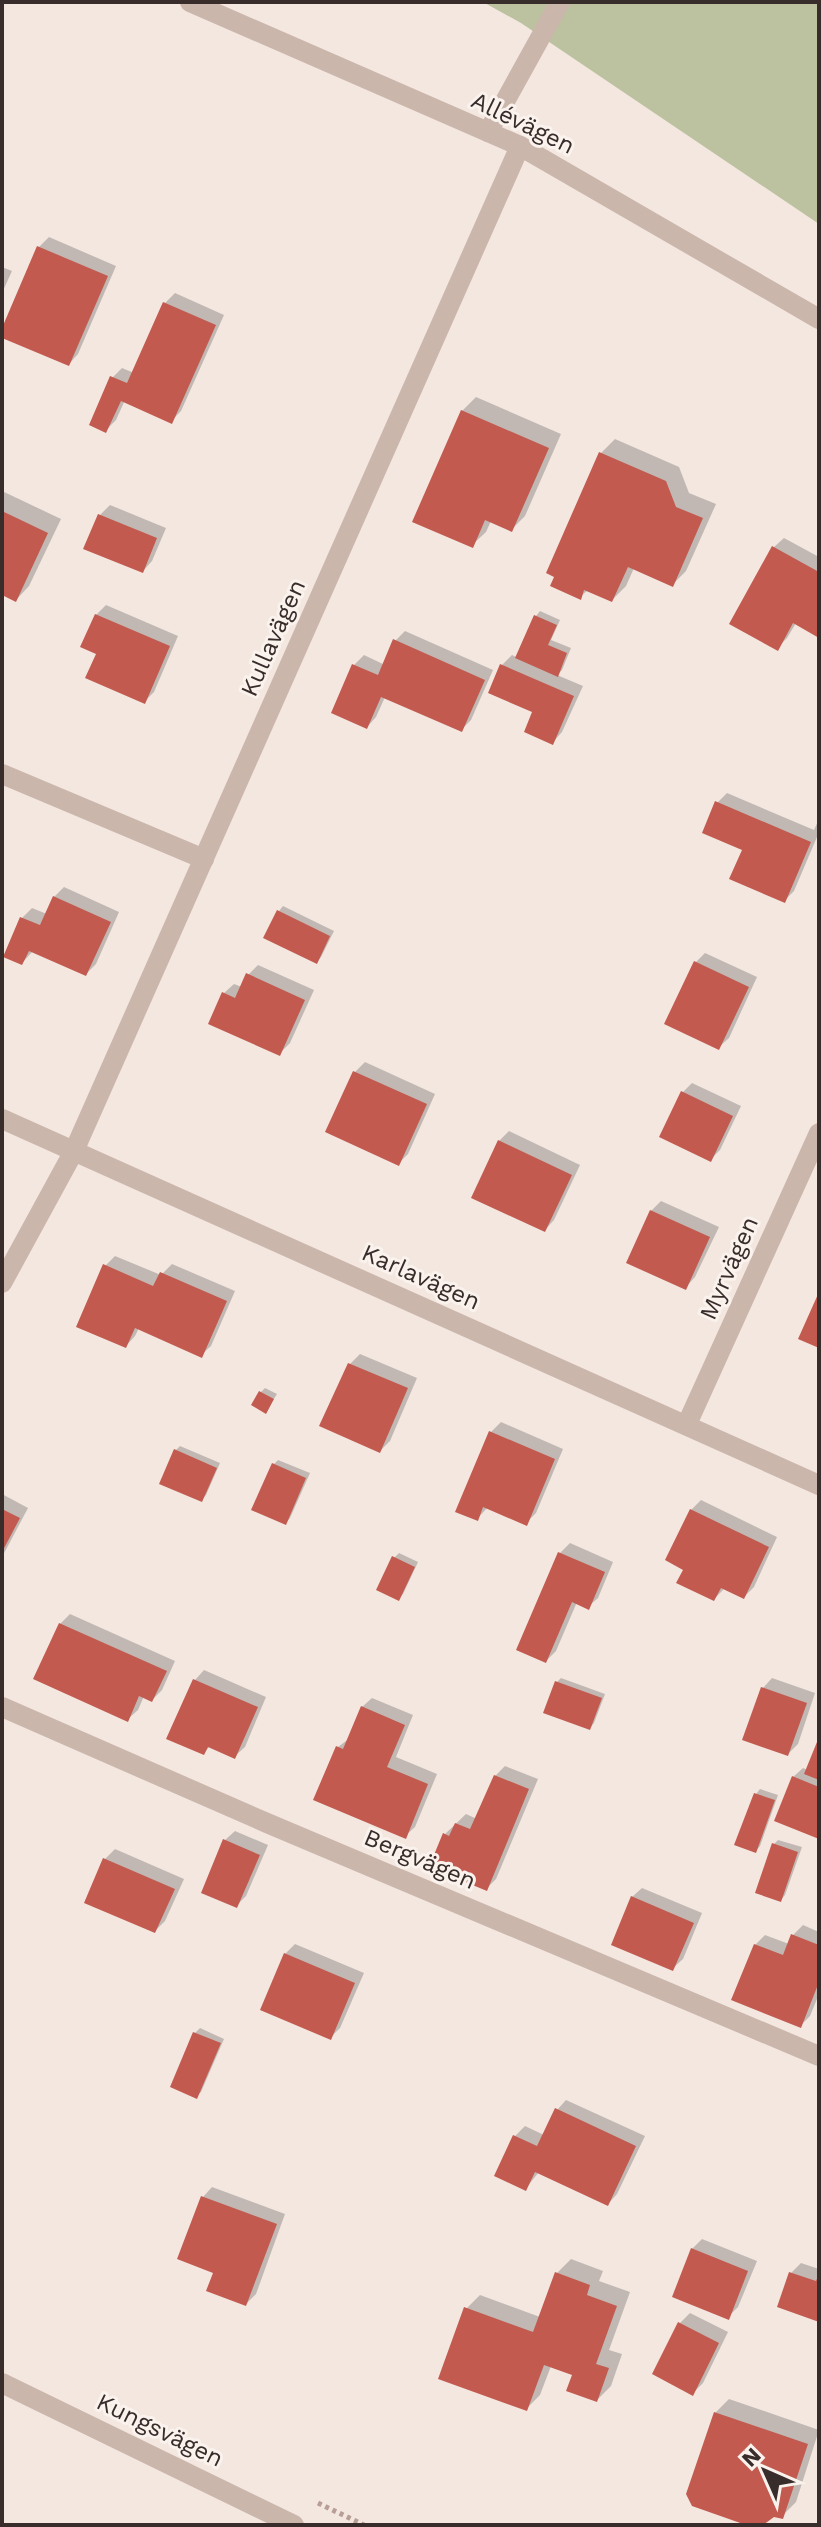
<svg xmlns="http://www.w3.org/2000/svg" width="821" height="2527" font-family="'Work Sans',sans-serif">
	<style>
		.green { fill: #bcc2a0 }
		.shadow { fill: #0003 }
		.building { fill: #c25a4f }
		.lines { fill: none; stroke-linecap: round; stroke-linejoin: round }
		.path { stroke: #b79f96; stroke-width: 5; stroke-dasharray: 4 4; stroke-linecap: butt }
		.minor { stroke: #cbb6ac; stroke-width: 20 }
		.labels { text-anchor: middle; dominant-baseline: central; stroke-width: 6; stroke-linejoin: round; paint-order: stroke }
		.street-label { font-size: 24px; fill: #392d2b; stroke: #faf2ed }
	</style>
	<rect width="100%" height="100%" fill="#f3e7e0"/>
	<polygon class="green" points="483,2 819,2 819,224 521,23"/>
	<g class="shadow">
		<polygon points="49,237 116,266 78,354 69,364 2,335 39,247"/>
		<polygon points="2,267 12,271 2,293"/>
		<polygon points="175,293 224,315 181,411 171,421 125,400 116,420 106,430 112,378 122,368 134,373 165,303"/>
		<polygon points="476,397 561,434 525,516 511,530 491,521 486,532 472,545 462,411"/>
		<polygon points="615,439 679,467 689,493 716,504 686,571 672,585 634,568 626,586 612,600 588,590 580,597 601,453"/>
		<polygon points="2,491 61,519 29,586 16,600 2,593"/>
		<polygon points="110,505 166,528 152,561 143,571 100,515"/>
		<polygon points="784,538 819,557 819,636 796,623 787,638 777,648 774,547"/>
		<polygon points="106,605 178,636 154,692 144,702 98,653 96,615"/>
		<polygon points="540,611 560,620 551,640 571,648 562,670 557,675 583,686 562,732 553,742 535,711 502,665 512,655 518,658 536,616"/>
		<polygon points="405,631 493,670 471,720 461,730 385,697 376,717 367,727 354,665 364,655 385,665 395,641"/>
		<polygon points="727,793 814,830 819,819 819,838 817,837 794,891 784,901 745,849 717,803"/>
		<polygon points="64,887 119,912 96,964 86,974 33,951 22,963 22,918 32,908 47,914 54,897"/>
		<polygon points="283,906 334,931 321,957 317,962 279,911"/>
		<polygon points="705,953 757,977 729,1038 719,1047 696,962"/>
		<polygon points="258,965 314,990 290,1043 280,1053 224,993 234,984 242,987 248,975"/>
		<polygon points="365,1062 435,1094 408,1154 398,1164 355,1072"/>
		<polygon points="692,1083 741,1106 720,1150 711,1159 682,1093"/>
		<polygon points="509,1131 580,1165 554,1220 545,1230 499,1141"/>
		<polygon points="661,1201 719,1227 695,1277 686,1287 651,1211"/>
		<polygon points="115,1256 161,1275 172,1264 235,1291 211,1346 201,1355 139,1328 135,1336 126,1346 105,1266"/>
		<polygon points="360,1354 417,1378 390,1441 380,1451 322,1425 350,1364"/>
		<polygon points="265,1388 277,1394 266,1411 261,1392"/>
		<polygon points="501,1422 563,1449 536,1513 526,1523 488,1507 477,1519 491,1432"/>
		<polygon points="180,1446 220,1463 206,1495 201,1500 176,1450"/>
		<polygon points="278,1460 310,1473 290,1518 286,1523 274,1464"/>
		<polygon points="2,1494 28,1508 2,1557"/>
		<polygon points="701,1500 777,1537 754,1587 744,1597 724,1589 714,1599 686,1569 691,1510"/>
		<polygon points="570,1543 613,1562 598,1598 588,1607 577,1602 556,1651 546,1661 560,1553"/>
		<polygon points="399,1553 418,1562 403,1594 399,1598 394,1558"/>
		<polygon points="70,1614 175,1661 162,1690 152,1700 144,1696 138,1710 128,1719 60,1624"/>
		<polygon points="204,1670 266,1697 245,1747 235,1756 210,1746 203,1753 195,1680"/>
		<polygon points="561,1678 605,1694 594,1723 590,1728 557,1682"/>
		<polygon points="772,1678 815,1693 798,1744 788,1754 763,1688"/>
		<polygon points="372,1698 413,1715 396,1757 437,1774 415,1827 405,1836 338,1747 350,1738 362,1707"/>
		<polygon points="819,1742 819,1837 793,1777 803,1768 808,1770"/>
		<polygon points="505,1766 538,1779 496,1879 486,1889 445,1834 466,1814 477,1819 495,1776"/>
		<polygon points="760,1789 778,1795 760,1846 756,1851 756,1794"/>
		<polygon points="235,1831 268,1845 246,1896 236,1906 225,1840"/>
		<polygon points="778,1840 802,1847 785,1895 781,1900 774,1844"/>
		<polygon points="115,1849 184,1879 165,1921 155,1931 105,1859"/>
		<polygon points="642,1888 702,1913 683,1959 673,1968 632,1897"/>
		<polygon points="803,1925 819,1932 819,1994 810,2016 800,2026 755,1945 765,1935 789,1944 793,1935"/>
		<polygon points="295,1944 364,1973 340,2028 331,2037 285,1954"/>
		<polygon points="200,2028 224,2039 201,2092 197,2096 195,2033"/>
		<polygon points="566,2100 645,2136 617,2194 608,2204 539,2172 526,2188 515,2136 525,2126 544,2135 557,2110"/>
		<polygon points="212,2187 285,2214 256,2294 246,2304 216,2271 203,2197"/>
		<polygon points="702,2239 757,2261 738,2307 728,2317 692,2249"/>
		<polygon points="571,2259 603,2271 599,2281 630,2292 609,2350 622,2354 611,2386 597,2400 574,2374 551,2366 540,2395 526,2409 466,2309 480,2295 540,2317 557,2273"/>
		<polygon points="801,2263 819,2269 819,2320 780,2306 791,2273"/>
		<polygon points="690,2313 728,2332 703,2383 693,2393 680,2323"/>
		<polygon points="729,2399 819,2430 796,2502 782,2516 774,2514 759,2525 752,2525 715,2413"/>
	</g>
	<g class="building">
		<polygon points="37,246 108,276 69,366 2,338 2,328"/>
		<polygon points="163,302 216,325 172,424 121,401 106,433 89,425 110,376 127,383"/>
		<polygon points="461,410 549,448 512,532 485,520 473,548 412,522"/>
		<polygon points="599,452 666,481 676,507 703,518 673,587 628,567 612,602 584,590 581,600 550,586 554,577 546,573"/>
		<polygon points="2,511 48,533 16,602 2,595"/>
		<polygon points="98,514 157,538 143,573 83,549"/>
		<polygon points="772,546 819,572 819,638 793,623 778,651 729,624"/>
		<polygon points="95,614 170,646 145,704 85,678 96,654 80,647"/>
		<polygon points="534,615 557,625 548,645 567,653 558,677 515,658"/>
		<polygon points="393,639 485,680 462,732 381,697 367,729 331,713 352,664 378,675"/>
		<polygon points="500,664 574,696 553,745 524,732 532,712 488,693"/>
		<polygon points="715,801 811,842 785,903 729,879 742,850 702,833"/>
		<polygon points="53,896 111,922 86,976 29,951 22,965 3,957 20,917 40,925"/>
		<polygon points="277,910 330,936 317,964 263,938"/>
		<polygon points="694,961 749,987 719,1050 664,1024"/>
		<polygon points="246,973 305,1000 280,1056 208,1024 222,992 235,998"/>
		<polygon points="353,1071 427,1104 399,1166 325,1132"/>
		<polygon points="681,1091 733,1116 711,1162 659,1137"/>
		<polygon points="498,1140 572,1175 545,1232 471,1198"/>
		<polygon points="650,1210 710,1237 686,1290 626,1263"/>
		<polygon points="103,1264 153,1286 160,1272 227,1301 202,1358 135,1328 126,1348 76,1327"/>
		<polygon points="819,1292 819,1348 798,1339"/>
		<polygon points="348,1363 408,1388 380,1453 319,1426"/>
		<polygon points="259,1391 274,1399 266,1414 251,1405"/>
		<polygon points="489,1431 555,1459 527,1526 483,1507 478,1521 455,1512"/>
		<polygon points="174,1449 217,1468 202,1502 159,1484"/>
		<polygon points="272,1463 306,1478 286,1525 251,1510"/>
		<polygon points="2,1509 20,1518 2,1552"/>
		<polygon points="690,1509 769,1547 744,1599 721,1588 714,1601 676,1583 683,1570 665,1560"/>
		<polygon points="558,1552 605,1572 589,1610 572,1602 546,1663 516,1650"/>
		<polygon points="392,1556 415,1567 399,1601 376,1590"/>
		<polygon points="59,1623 167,1671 152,1702 139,1696 128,1722 33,1679"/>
		<polygon points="193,1679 258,1707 235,1759 208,1747 204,1755 166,1739"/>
		<polygon points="555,1681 602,1698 590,1730 543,1713"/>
		<polygon points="761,1687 807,1703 788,1756 742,1740"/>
		<polygon points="361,1706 405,1725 387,1767 428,1784 406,1839 313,1800 336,1746 343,1749"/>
		<polygon points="819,1737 819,1780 804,1774"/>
		<polygon points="494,1775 529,1789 487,1891 429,1867 443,1833 449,1836 455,1823 470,1829"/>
		<polygon points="792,1776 819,1787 819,1839 774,1821"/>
		<polygon points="754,1793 775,1800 756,1853 734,1845"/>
		<polygon points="223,1839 260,1855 237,1908 201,1893"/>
		<polygon points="772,1843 798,1852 781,1902 755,1893"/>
		<polygon points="103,1858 175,1889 155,1933 84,1903"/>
		<polygon points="631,1896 694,1923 673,1971 611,1945"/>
		<polygon points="791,1934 819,1945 819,1982 801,2028 731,2000 754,1944 783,1955"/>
		<polygon points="284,1953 355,1983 331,2040 260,2010"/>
		<polygon points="193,2032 221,2043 197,2099 170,2087"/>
		<polygon points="555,2108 636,2146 608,2206 535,2172 526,2191 494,2176 513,2135 537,2146"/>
		<polygon points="201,2196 277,2224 246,2306 206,2291 213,2273 177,2259"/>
		<polygon points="691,2248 748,2271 729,2320 672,2297"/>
		<polygon points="555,2272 590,2285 587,2295 617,2306 596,2364 609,2368 597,2402 566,2391 572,2375 544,2365 527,2411 438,2379 464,2307 533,2332"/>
		<polygon points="789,2272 816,2281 819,2274 819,2322 777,2307"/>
		<polygon points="678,2322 719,2343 693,2396 652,2374"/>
		<polygon points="714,2412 808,2444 783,2519 774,2517 763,2525 746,2525 692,2506 686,2494"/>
	</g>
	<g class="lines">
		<polyline class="path" points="318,2503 364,2525"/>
		<g class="minor">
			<polyline points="190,2 520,146 819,319"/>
			<polyline points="488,132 560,2"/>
			<polyline points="2,774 204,859"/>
			<polyline points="2,1119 819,1485"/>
			<polyline points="2,1283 74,1151 520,146"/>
			<polyline points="687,1424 819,1133"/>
			<polyline points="2,1707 267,1823 819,2056"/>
			<polyline points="2,2383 294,2525"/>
		</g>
	</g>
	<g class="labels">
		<g class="street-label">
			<text transform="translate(523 123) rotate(26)">Allévägen</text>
			<text transform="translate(273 638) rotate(-66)">Kullavägen</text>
			<text transform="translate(729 1268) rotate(-66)">Myrvägen</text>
			<text transform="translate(421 1277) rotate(24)">Karlavägen</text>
			<text transform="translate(420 1859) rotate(23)">Bergvägen</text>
			<text transform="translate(160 2430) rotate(26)">Kungsvägen</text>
		</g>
	</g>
	<rect width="821" height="2527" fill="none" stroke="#392d2b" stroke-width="8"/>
	<g transform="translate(765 2471) rotate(315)" stroke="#faf2ed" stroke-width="6" paint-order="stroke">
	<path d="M0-6L14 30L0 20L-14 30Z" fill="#392d2b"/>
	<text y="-12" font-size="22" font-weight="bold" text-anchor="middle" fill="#392d2b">N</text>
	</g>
</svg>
